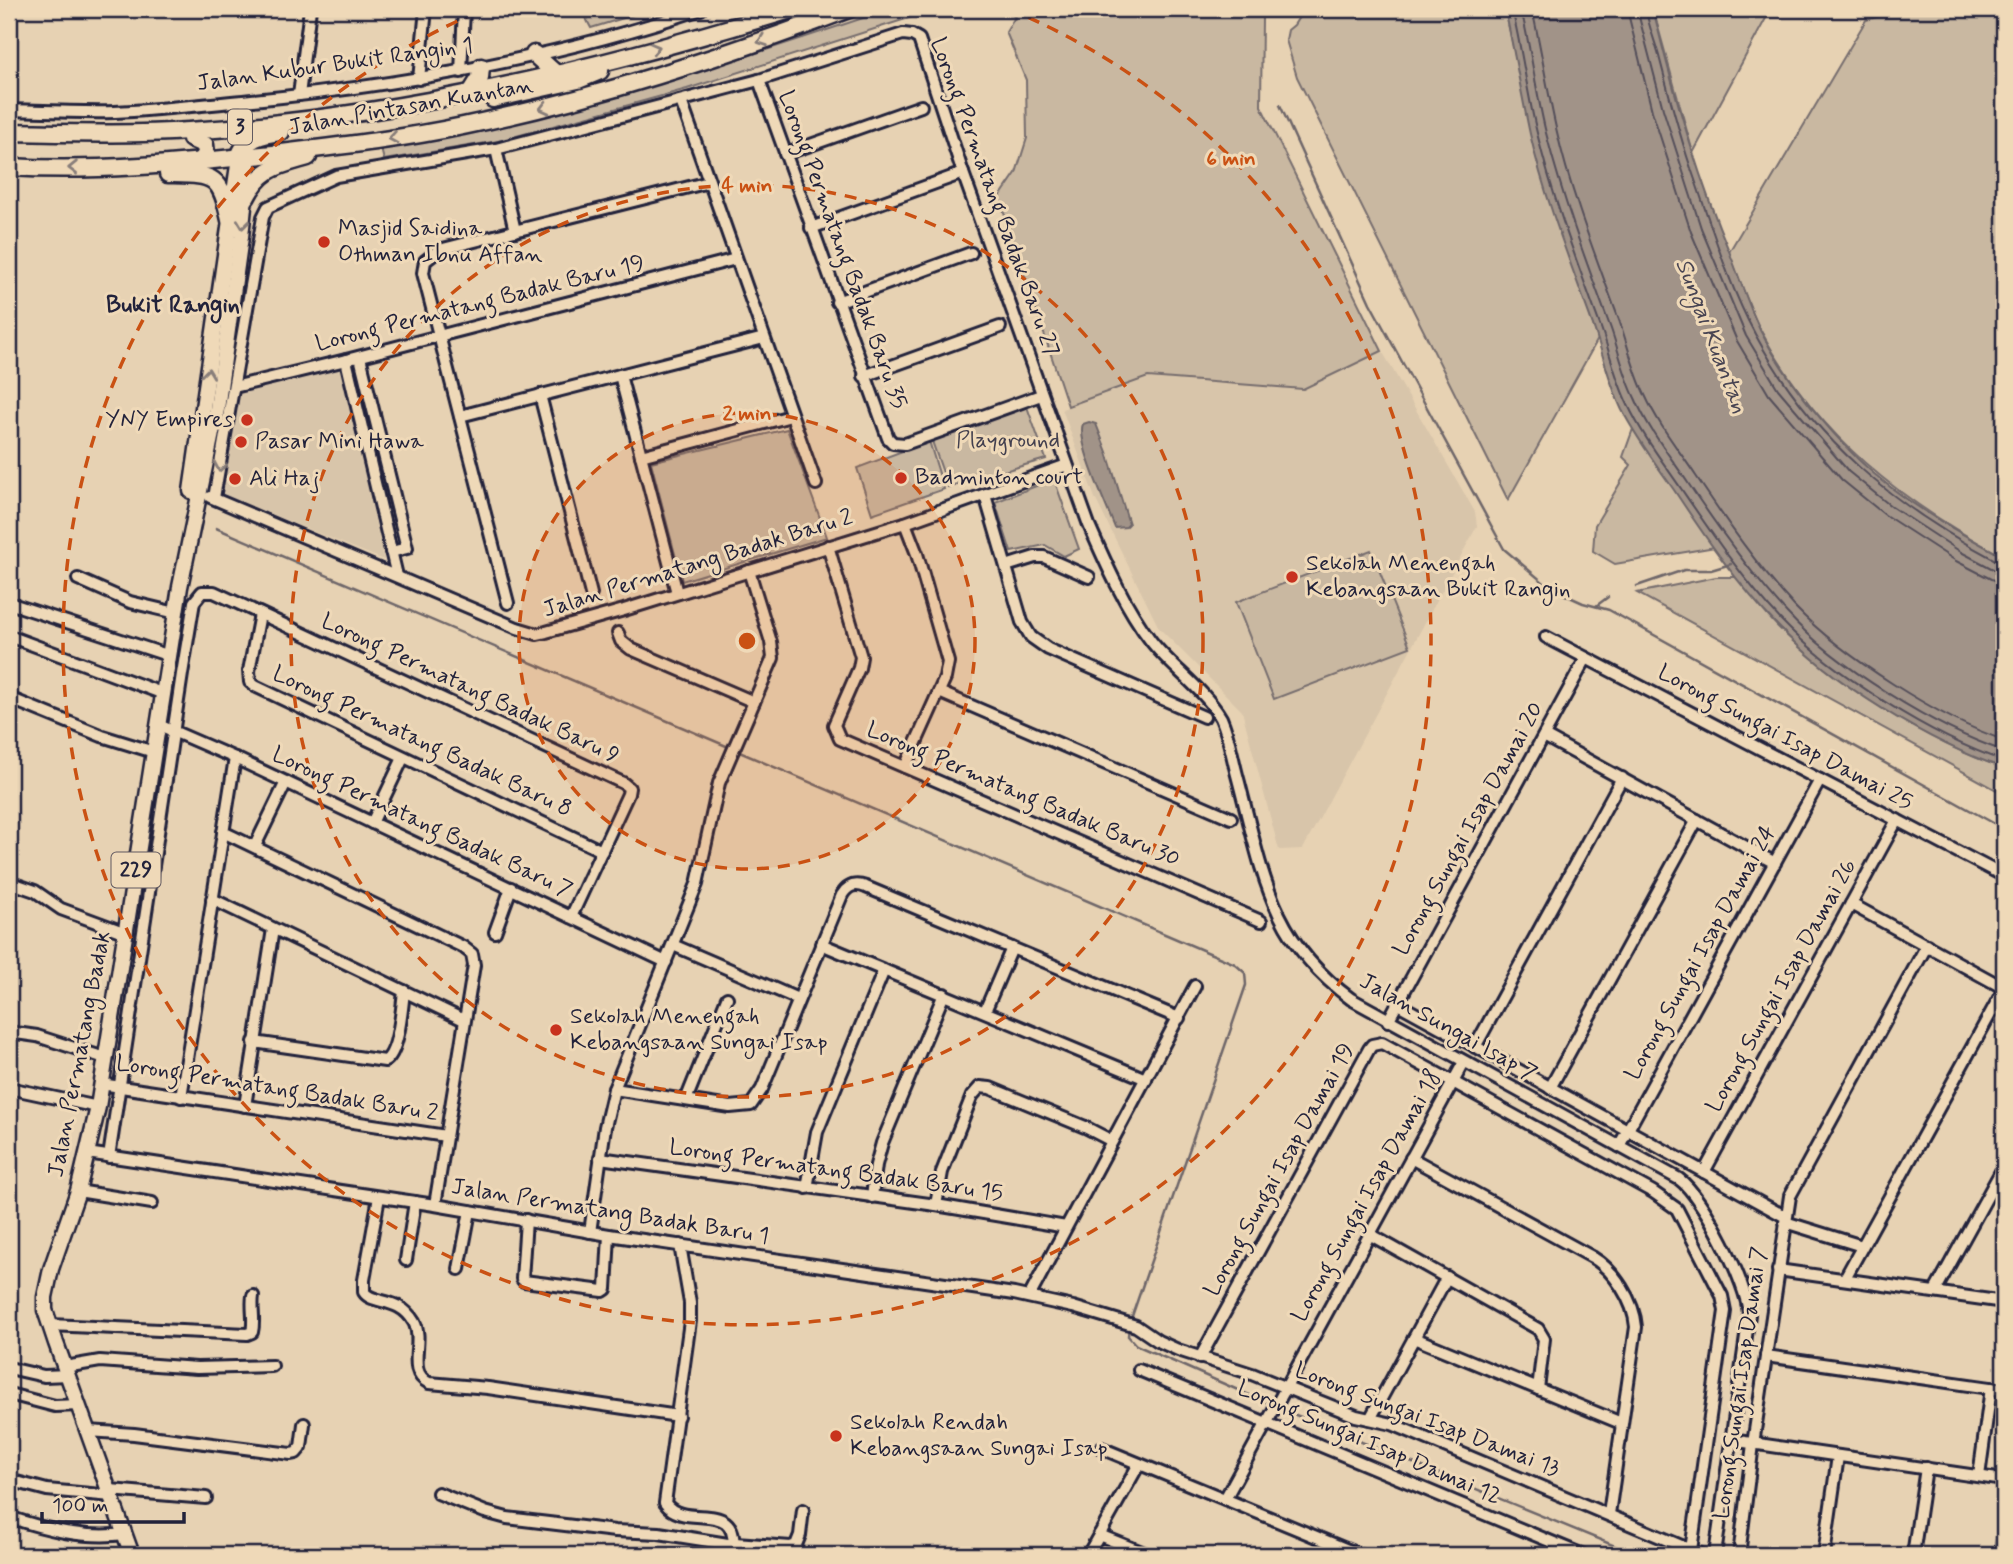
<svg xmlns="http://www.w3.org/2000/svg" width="2013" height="1564" font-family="Mynerve,sans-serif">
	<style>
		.built { fill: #d8c5aa }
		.green { fill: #c9b8a1; stroke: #766d6e; stroke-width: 2 }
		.water { fill: #a19388; stroke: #6e6669; stroke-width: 2 }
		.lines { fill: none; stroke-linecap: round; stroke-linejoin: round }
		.shore { stroke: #554f5a; stroke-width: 2 }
		.stream { stroke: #6e6669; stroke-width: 2.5 }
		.minor-casing { stroke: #22223b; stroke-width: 16 }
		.major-casing { stroke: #22223b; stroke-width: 19 }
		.highway-casing { stroke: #22223b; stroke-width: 21 }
		.minor { stroke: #efd9b8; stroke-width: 10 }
		.major { stroke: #efd9b8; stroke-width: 14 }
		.highway { stroke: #efd9b8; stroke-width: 16 }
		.oneway { stroke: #887e7a }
		.ring { fill: none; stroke: #ca5113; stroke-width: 3.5; stroke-dasharray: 12 9 }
		.poi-dot { fill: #c8321e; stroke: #efd9b8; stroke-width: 2.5 }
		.labels { text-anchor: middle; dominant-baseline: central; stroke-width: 6; stroke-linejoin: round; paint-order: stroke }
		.shield { fill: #efd9b8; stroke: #605960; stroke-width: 2 }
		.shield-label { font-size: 21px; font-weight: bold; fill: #22223b }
		.street-label { font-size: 23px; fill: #22223b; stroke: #efd9b8 }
		.poi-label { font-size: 23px; fill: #22223b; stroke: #efd9b8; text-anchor: start }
		.park-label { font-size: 23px; fill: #43404f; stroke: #efd9b8 }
		.neighbourhood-label { font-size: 24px; font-weight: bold; fill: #22223b; stroke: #efd9b8 }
		.water-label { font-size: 24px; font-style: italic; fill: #484452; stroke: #efd9b8 }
		.centre { fill: #ca5113; stroke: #efd9b8; stroke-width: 3.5 }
		.ring-label { font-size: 21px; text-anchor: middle; font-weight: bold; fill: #ca5113; stroke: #efd9b8; stroke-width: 6; stroke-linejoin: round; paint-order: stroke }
	</style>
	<rect width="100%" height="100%" fill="#e7d2b3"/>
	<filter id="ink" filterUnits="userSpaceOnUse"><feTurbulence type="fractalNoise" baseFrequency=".0143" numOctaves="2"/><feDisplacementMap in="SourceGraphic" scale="14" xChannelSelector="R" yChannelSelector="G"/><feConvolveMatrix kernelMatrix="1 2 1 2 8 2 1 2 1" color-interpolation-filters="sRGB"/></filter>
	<g filter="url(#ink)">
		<g class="built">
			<polygon points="1382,351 1475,512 1477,526 1303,849 1279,850 1242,711 1159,628 1095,498 1062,409 1148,377 1303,389"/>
			<polygon points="340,364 384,560 219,493 238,391"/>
		</g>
		<g class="green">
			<polygon points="581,9 653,9 591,28"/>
			<path d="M890,9h47l-250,80 -189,52 -114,19 -3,-11c174,-26 343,-85 509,-140z"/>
			<polygon points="1004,9 1270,9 1262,18 1261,106 1382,351 1303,389 1148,377 1068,406 999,198 1016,173 1027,138 1026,80 1006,32 1015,17"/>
			<polygon points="1304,9 1505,9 1538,164 1598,339 1508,500 1297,77 1286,40 1288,30 1294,25"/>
			<polygon points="1653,9 1771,9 1693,153"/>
			<path d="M1904,9h100v548c-104,-56 -186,-120 -243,-226 -13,-25 -22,-53 -32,-79l137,-232z"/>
			<polygon points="1026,404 1046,459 948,487 932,441"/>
			<polygon points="787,429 827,537 682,581 651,462"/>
			<polygon points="1633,429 1715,547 1615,564 1593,551 1595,525 1631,465 1623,457"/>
			<polygon points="929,441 944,489 872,514 857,468"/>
			<polygon points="1054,479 1079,549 1064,556 1045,545 1011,552 995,502"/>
			<polygon points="1371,550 1410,647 1274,699 1236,602"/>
			<path d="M1716,577h21c13,17 26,35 41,50 58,57 149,115 226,141v26l-367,-201z"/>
		</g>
		<g class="water">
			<path d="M1505,9h148c20,82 43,164 76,242 10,26 19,53 31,79 25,48 61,92 99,130 41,40 95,70 145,97v211c-75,-25 -173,-85 -227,-143 -39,-40 -72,-88 -103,-135 -18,-26 -37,-51 -52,-80 -13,-27 -19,-56 -29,-85 -23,-63 -48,-126 -63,-191 -9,-42 -16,-84 -25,-125z"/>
			<path d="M1089,422l7,2 11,28 22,72 -3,3 -11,1c-8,-21 -39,-87 -32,-104z"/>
		</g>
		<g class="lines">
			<g class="shore">
				<path d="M1512,9c10,41 15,83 25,124 16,66 40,129 63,192 10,27 15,54 28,80 14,30 35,57 54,85 30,44 62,91 99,130 52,55 152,117 223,141"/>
				<path d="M1521,9c10,41 15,83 25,124 17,67 41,131 65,196 8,23 13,47 24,69 13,31 35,58 53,85 30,45 63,91 99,130 48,53 150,116 217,138"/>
				<path d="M1532,9c9,39 15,80 24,119 15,66 40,129 63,192 9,25 14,51 26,75 13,29 33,54 51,81 30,45 62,91 99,131 47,49 145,112 209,133"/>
				<polyline points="1627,9 1652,111 1691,232 1737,341 1769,395 1842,480 1885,515 1956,561 1991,579 2004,582"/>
				<polyline points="1637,9 1663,109 1701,228 1746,336 1778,389 1849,472 1892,507 1961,552 1995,570 2004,571"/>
				<path d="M1646,9c2,17 10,34 14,51 10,39 20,78 34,117 18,51 35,109 61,157 57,106 140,173 244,228l5,1"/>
			</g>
			<g class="stream">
				<polyline points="1280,105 1370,303 1504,549 1550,588 1583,603 1609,610 2004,829"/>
				<polyline points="216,528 731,748"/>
				<polyline points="1637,586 1684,570 1711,570 1731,564"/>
				<polyline points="1596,606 1608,597"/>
				<polyline points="737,751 1235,964 1245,973 1246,985 1131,1319"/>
				<polyline points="1129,1326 1128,1336 1136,1345 1265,1402"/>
				<polyline points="1286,1411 1637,1555"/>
			</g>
			<g class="minor-casing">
				<g id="minor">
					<polyline points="461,72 464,9"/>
					<polyline points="419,79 426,9"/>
					<polyline points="759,80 888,438 893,443 905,444 1041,395"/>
					<polyline points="299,95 310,9"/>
					<polyline points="681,101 816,484"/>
					<path d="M9,110c35,1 71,3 106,2 43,-2 85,-7 128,-11 155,-15 310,-42 458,-92"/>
					<polyline points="496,149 515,231"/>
					<polyline points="785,154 921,106"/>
					<polyline points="811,228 963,173"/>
					<polyline points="837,302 971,253"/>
					<polyline points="360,357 407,548 391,552"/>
					<polyline points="346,360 397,576"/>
					<polyline points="620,375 677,593"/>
					<polyline points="864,376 1000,327"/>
					<polyline points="234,387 346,360 736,259"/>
					<polyline points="540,395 591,594"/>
					<polyline points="460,416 764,338"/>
					<polyline points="641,456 791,416"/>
					<polyline points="985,495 1022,622 1031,637 1048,649 1204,717"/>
					<polyline points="210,497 517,628 537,634 546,632 624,610 905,523 1067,465"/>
					<path d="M214,498l49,-281 5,-10 68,-31 160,-27 263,-69 144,-46 9,1 7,4 44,134 126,352c17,39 36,82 62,116 21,27 52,47 70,77 8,18 11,38 16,57 25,93 31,163 114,224l328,180c24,17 69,106 70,136l-34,240"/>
					<polyline points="905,523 917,554 948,662 945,678 905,767"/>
					<polyline points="828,546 861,657 859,668 834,725 840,739 1261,921"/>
					<polyline points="1006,566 1035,557 1044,557 1089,577"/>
					<polyline points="78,579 130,602 176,613"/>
					<polyline points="9,603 170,656"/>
					<polyline points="508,603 423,273 425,261 439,250 709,182"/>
					<polyline points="260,614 249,671 250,682 255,686 602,851"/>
					<polyline points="618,633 621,641 631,649 754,702"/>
					<polyline points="9,636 164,694"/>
					<polyline points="1546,637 2004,876"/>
					<polyline points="939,692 1231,818"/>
					<polyline points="9,698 102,736 154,752"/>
					<polyline points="159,725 235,758 666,962"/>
					<polyline points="1544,736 1775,863"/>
					<polyline points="372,823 403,758"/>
					<polyline points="223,832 463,947 472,954 474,965 435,1205"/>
					<polyline points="255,846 286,782"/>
					<polyline points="9,882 35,891 61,909 126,933"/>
					<polyline points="212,899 464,1020"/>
					<polyline points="1851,904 2004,988"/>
					<polyline points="495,932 511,888"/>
					<polyline points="821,944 1146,1079"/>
					<polyline points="673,945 798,999"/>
					<polyline points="1398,1004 1786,1217"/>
					<polyline points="985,1011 1012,948"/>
					<polyline points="1388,1021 1586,658"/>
					<polyline points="9,1032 37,1036 105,1058"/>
					<path d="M254,1042l131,19c14,-8 17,-53 19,-70"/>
					<polyline points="1475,1047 1622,778"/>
					<polyline points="101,1084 446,1136"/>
					<polyline points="9,1088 98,1107"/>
					<polyline points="1550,1088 1697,820"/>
					<path d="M614,1089l116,18 21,-2 11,-16 80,-194c6,-10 13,-12 24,-8l313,131"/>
					<polyline points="181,1097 235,758"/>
					<polyline points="686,1100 727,998"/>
					<polyline points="245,1106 273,929"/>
					<polyline points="1619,1146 1820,780"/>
					<polyline points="87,1153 435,1205 609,1235 1014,1294 1073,1307 1123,1322 1136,1326 1158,1341 1178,1350 1252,1374 1356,1416 1392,1424 1703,1555"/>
					<polyline points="109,1157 182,674 194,602 202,592 214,592 623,783 629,788 628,794 571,917"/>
					<polyline points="600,1158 936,1205 1066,1227"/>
					<path d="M1411,1158l181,99c22,13 42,44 44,70l-27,187"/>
					<polyline points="1704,1172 1897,820"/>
					<polyline points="807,1188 817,1132 884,970"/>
					<polyline points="78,1191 152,1203"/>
					<path d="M379,1197l-15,83v12c8,13 35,4 50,30 11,19 -9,49 15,61l59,5 190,28"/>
					<polyline points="872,1197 876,1165 882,1143 944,994"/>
					<polyline points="936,1205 942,1172 972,1096 980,1087 990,1088 1085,1127 1112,1141"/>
					<polyline points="526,1220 522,1279 524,1281 603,1291 606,1289 609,1235"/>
					<polyline points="1785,1222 1862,1246"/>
					<polyline points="590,1232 605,1127 614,1089 697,884 719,783 773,658 771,642 749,571"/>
					<polyline points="1369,1234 1538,1329 1544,1339 1538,1389"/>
					<path d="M680,1245l10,58v18l-25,182c20,29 76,-9 68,52"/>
					<polyline points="406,1260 415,1202"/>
					<polyline points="459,1269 470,1211"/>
					<polyline points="1778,1270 2004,1302"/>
					<polyline points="1845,1278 2004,989"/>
					<polyline points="1935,1291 2004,1166"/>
					<polyline points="1029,1297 1195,986"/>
					<path d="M50,1325l197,9 5,-2c3,-12 -1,-24 1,-36"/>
					<polyline points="1414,1338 1621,1423"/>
					<polyline points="1766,1356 2004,1390"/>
					<polyline points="1200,1358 1369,1049 1372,1045 1382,1043 1653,1192 1677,1209 1722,1296 1725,1311 1691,1550"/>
					<polyline points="65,1367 100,1361 197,1368 272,1366"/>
					<polyline points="9,1368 44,1376 68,1375"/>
					<polyline points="1139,1370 1583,1555"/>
					<polyline points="9,1394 55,1406 79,1405"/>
					<polyline points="1370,1419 1447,1277"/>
					<polyline points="88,1431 134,1434 291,1454 296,1453 301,1447 304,1424"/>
					<polyline points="1731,1440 2004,1480"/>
					<polyline points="1101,1448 1360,1555"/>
					<polyline points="1979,1476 1991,1388"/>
					<polyline points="9,1480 47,1490 112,1496"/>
					<polyline points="110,1490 206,1498"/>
					<polyline points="438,1493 485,1512 507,1518 615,1531 659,1533 734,1545"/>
					<polyline points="1225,1499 1464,1062"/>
					<path d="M9,1517c38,13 76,22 116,17"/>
					<polyline points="1099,1535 1149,1555"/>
					<polyline points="735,1543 791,1547 796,1545 800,1535 803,1510"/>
					<polyline points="1088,1555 1139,1464"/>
					<polyline points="1739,1555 1753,1444 1790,1196 1927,945"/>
					<polyline points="1824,1555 1838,1456"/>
					<polyline points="1913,1555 1926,1468"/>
					<polyline points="2001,1555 2004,1531"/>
				</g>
			</g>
			<g class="major-casing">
				<g id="major">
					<polyline points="191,491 239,158"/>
					<polyline points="132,1555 56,1343 45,1310 45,1297 51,1269 78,1191 98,1107 180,587 217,409 241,237 249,156"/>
				</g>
			</g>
			<g class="highway-casing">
				<g id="highway">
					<polyline points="534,54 555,73"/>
					<polyline points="470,94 480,78 481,67"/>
					<polyline points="493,99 578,80 600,71"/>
					<path d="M9,132c60,1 120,3 180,-1 206,-13 407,-61 604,-122"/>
					<polyline points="191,139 205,145 206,154 200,162"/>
					<path d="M239,158c5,-20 24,-24 42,-26"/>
					<path d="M9,167c85,5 170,-3 254,-12 67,-8 134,-15 200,-29 132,-27 259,-69 386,-117"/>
					<path d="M168,174c45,1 52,-1 62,46"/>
					<path d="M246,198c15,-30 31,-32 62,-41"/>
				</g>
			</g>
			<use href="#minor" class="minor"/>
			<use href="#major" class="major"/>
			<use href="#highway" class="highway"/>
		</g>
		<defs><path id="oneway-chevron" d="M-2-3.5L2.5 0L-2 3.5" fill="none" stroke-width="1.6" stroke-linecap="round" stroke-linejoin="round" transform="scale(1.75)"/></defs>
		<g class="oneway">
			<use href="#oneway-chevron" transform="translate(762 41) rotate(160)"/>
			<use href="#oneway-chevron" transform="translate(655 48) rotate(-15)"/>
			<use href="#oneway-chevron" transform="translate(544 108) rotate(166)"/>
			<use href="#oneway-chevron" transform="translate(393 138) rotate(171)"/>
			<use href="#oneway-chevron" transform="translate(73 168) rotate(179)"/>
			<use href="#oneway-chevron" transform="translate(243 224) rotate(97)"/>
			<use href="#oneway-chevron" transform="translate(208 373) rotate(-83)"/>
			<use href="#oneway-chevron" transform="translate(220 467) rotate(100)"/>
		</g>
	</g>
	<circle cx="747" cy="641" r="228" fill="#ca5113" fill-opacity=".12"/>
	<g class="ring">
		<circle cx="747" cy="641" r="228"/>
		<circle cx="747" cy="641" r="456"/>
		<path d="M1009 9A684 684 0 1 1 485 9"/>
	</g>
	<g class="poi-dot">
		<circle cx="324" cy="242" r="7"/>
		<circle cx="247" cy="420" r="7"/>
		<circle cx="241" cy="442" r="7"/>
		<circle cx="901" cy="478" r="7"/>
		<circle cx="235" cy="479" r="7"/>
		<circle cx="1292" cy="577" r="7"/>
		<circle cx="556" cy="1030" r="7"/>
		<circle cx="836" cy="1436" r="7"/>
	</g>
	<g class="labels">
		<g class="shield">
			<rect x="228" y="109.5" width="24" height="35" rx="5"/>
			<rect x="111.5" y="852.5" width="49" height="35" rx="5"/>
		</g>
		<g class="shield-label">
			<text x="240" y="127">3</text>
			<text x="136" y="870">229</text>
		</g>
		<g class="street-label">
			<text transform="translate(335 65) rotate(-8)">Jalan Kubur Bukit Rangin 1</text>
			<text transform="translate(411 107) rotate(-10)">Jalan Pintasan Kuantan</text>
			<text transform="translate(994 197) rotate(70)">Lorong Permatang Badak Baru 27</text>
			<text transform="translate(842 250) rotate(70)">Lorong Permatang Badak Baru 35</text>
			<text transform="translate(480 304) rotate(-14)">Lorong Permatang Badak Baru 19</text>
			<text transform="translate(698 564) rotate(-17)">Jalan Permatang Badak Baru 2</text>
			<text transform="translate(470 689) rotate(25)">Lorong Permatang Badak Baru 9</text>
			<text transform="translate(1785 738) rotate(28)">Lorong Sungai Isap Damai 25</text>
			<text transform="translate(422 742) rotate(25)">Lorong Permatang Badak Baru 8</text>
			<text transform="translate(1023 795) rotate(23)">Lorong Permatang Badak Baru 30</text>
			<text transform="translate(422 823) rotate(25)">Lorong Permatang Badak Baru 7</text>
			<text transform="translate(1469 829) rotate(-61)">Lorong Sungai Isap Damai 20</text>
			<text transform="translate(1701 953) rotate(-61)">Lorong Sungai Isap Damai 24</text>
			<text transform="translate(1782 986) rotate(-61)">Lorong Sungai Isap Damai 26</text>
			<text transform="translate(1448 1028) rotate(29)">Jalan Sungai Isap 7</text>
			<text transform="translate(80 1054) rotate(-79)">Jalan Permatang Badak</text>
			<text transform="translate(277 1089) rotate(9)">Lorong Permatang Badak Baru 2</text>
			<text transform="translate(1280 1170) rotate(-61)">Lorong Sungai Isap Damai 19</text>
			<text transform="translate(836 1171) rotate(8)">Lorong Permatang Badak Baru 15</text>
			<text transform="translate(1367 1196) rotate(-61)">Lorong Sungai Isap Damai 18</text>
			<text transform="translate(610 1212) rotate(9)">Jalan Permatang Badak Baru 1</text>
			<text transform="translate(1741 1383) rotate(-82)">Lorong Sungai Isap Damai 7</text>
			<text transform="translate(1427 1420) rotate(21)">Lorong Sungai Isap Damai 13</text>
			<text transform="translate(1369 1443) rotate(23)">Lorong Sungai Isap Damai 12</text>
		</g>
		<g class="poi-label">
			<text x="338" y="229">Masjid Saidina<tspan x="338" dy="26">Othman Ibnu Affan</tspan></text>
			<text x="233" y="420" text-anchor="end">YNY Empires</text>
			<text x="255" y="442">Pasar Mini Hawa</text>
			<text x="915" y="478">Badminton court</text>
			<text x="249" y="479">Ali Haj</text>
			<text x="1306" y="564">Sekolah Menengah<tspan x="1306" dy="26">Kebangsaan Bukit Rangin</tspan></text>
			<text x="570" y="1017">Sekolah Menengah<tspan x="570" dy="26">Kebangsaan Sungai Isap</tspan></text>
			<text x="850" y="1423">Sekolah Rendah<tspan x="850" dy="26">Kebangsaan Sungai Isap</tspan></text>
		</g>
		<g class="park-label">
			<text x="1008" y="441">Playground</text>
		</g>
		<g class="neighbourhood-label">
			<text x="173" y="305">Bukit Rangin</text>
		</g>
		<g class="water-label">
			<text transform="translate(1711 336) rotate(69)">Sungai Kuantan</text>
		</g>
	</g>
	<circle cx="747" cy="641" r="10" class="centre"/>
	<g class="ring-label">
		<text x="1231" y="165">6 min</text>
		<text x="747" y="192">4 min</text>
		<text x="747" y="420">2 min</text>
	</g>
	<rect width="2013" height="1564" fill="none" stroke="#efd9b8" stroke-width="35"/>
	<rect x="18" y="18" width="1978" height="1529" fill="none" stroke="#22223b" stroke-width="2.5" filter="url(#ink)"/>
	<path d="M42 1512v10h142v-10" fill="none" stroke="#22223b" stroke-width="3.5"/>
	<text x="52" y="1512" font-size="21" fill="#22223b" stroke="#efd9b8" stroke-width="5" paint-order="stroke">100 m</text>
</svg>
